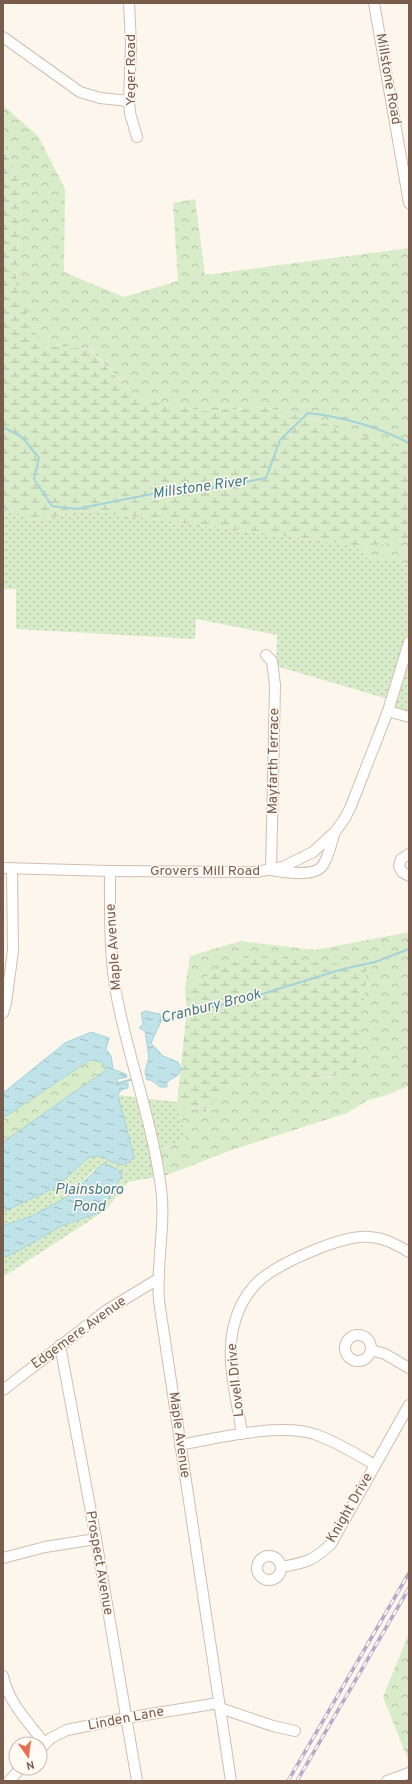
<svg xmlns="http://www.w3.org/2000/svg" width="412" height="1784" font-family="Overpass,sans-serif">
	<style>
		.green { fill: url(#green-dots) }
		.forest { fill: url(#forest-crowns) }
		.wetland { fill: url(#wetland-marsh) }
		.water { fill: url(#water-ripples); stroke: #a5d3da }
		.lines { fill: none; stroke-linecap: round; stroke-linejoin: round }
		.stream { stroke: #a5d3da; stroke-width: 2 }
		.minor-casing { stroke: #d1beb0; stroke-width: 12 }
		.minor { stroke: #fff; stroke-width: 10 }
		.rail-casing { stroke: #b9a8c9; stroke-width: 3.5 }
		.rail { stroke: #fffaf3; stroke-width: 2; stroke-dasharray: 6; stroke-linecap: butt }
		.labels { text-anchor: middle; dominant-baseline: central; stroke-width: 3; stroke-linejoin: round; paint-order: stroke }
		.street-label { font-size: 14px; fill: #7a5c4d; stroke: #fffaf3 }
		.water-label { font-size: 15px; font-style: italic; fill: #437c86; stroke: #fffaf3 }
	</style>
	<defs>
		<pattern id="green-dots" width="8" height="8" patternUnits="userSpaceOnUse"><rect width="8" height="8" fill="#d8ecc9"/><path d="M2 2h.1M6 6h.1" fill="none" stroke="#b4c2a5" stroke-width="1.8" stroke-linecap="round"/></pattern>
		<pattern id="forest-crowns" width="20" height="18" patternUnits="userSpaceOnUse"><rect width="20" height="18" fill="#d8ecc9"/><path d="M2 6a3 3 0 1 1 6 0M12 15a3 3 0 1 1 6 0" fill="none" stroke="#b4c2a5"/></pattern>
		<pattern id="wetland-marsh" width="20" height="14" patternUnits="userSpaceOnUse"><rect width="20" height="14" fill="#d8ecc9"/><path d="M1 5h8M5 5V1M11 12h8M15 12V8" fill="none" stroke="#b4c2a5"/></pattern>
		<pattern id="water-ripples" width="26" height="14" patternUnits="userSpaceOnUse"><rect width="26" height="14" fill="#bfe3e8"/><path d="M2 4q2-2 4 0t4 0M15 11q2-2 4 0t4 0" fill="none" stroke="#a0bbbe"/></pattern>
	</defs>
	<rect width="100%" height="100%" fill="#fdf6ec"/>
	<g class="green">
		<polygon points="3,508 38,522 64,514 101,512 366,547 363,557 409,563 409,714 385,707 388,699 276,666 277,635 196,619 195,639 16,629 16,589 3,589"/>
		<polygon points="118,1095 177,1102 186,1140 164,1169 167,1175 128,1182 106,1210 3,1277 3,1258 20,1250 61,1226 101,1212 121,1177 122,1172 93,1171 67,1197 32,1216 3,1226 3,1212 56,1187 89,1157 102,1156 109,1161 134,1156"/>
	</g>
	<g class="forest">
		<polygon points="3,105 38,136 65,189 64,272 124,297 178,281 173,203 195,199 205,275 409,248 409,452 309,418 265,407 204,411 136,397 90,349 40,345 16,286 22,186 3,143"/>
		<polygon points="409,539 409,563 363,557 366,547"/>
		<polygon points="409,932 409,1086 384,1096 368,1100 347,1113 232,1150 167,1175 164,1169 158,1148 186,1140 177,1102 205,1112 233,1082 264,1070 307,1079 339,1076 350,1073 248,955 185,988 190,956 240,941 315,950"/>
		<polygon points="91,1060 102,1062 106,1070 3,1142 3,1118"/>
		<polygon points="409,1633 409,1760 408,1760 383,1697"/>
	</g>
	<g class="wetland">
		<polygon points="3,143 22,186 16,286 40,345 89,349 136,397 204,411 265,407 309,418 409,452 409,539 366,547 101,512 64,514 38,522 3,508"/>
		<polygon points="248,955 367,967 358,1061 350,1074 307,1079 264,1070 233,1082 205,1112 177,1102 187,1010 185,988"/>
	</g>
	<g class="water">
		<polygon points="145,1011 160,1014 161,1021 151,1043 163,1056 178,1062 181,1069 178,1075 167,1082 167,1087 160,1087 151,1080 147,1080 145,1072 149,1057 145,1031 139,1028 143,1024 141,1013"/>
		<polygon points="91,1032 109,1038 106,1049 111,1056 113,1069 126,1074 127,1077 117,1079 118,1085 128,1083 128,1088 121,1090 118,1095 134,1157 130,1162 122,1165 109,1161 102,1156 89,1157 56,1187 3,1212 3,1142 106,1070 102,1062 90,1060 3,1118 3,1093 65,1043"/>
		<polygon points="104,1163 122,1172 121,1177 101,1212 61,1226 20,1250 3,1258 3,1226 32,1216 67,1197"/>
	</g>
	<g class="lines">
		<g class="stream">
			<path d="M3,427l19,10 17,21 -5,21 18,27 24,3 106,-21 38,-1 46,-9 14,-38 28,-27c35,4 70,14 101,30"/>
			<polyline points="159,1021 262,994 343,969 375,962 409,949"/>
			<polyline points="116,1084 133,1079"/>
		</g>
		<g class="minor-casing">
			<g id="minor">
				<polyline points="129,3 131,45 129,101 130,113 137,137"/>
				<polyline points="374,3 409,203"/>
				<polyline points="3,37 80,92 100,98 129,101"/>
				<path d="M266,655l6,6 3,24 -4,185c13,2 44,8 52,-5 5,-8 8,-20 11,-30"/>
				<polyline points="388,711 409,717"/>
				<polyline points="409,854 401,859 399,866 402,872 409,876"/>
				<polyline points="3,868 110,871 256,872 283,867 313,852 335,832 345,818 351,806 388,711 409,642"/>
				<path d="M110,871c0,43 -1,85 7,127 12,61 34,121 43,183 7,40 -4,80 -1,120l72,480"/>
				<polyline points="3,1013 6,1003 13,951 12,868"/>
				<circle cx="358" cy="1348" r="13"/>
				<polyline points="60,1345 96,1539 137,1781"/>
				<polyline points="371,1350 385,1354 409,1368"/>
				<polyline points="3,1390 107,1310 158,1279"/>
				<path d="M242,1434c-5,-34 -16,-72 -9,-105 4,-18 13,-36 26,-48 20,-18 84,-47 111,-44 15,1 27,8 39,15"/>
				<path d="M180,1445c37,-7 102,-23 137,-10 20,7 39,19 58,30"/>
				<circle cx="269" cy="1568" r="12"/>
				<polyline points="3,1558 45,1547 96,1539"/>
				<path d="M281,1567c24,-4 32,-6 50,-23l78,-139"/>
				<path d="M3,1676c5,26 26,47 42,68"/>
				<polyline points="220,1708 273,1726 295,1731"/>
				<polyline points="40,1749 51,1738 67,1730 126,1718 219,1703"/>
				<polyline points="9,1781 21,1768"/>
				<polyline points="387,1781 409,1773"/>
			</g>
		</g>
		<use href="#minor" class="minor"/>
		<g class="rail-casing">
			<g id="rail">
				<polyline points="288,1781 409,1573"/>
				<polyline points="297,1781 409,1588"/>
			</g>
		</g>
		<use href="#rail" class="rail"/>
	</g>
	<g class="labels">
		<g class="street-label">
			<text transform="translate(131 70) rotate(-90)">Yeger Road</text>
			<text transform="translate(388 79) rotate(80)">Millstone Road</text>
			<text transform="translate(274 761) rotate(-89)">Mayfarth Terrace</text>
			<text x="205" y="871">Grovers Mill Road</text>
			<text transform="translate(114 947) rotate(-94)">Maple Avenue</text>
			<text transform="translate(79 1333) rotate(-36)">Edgemere Avenue</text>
			<text transform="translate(236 1380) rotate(-96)">Lovell Drive</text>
			<text transform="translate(179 1435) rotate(82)">Maple Avenue</text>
			<text transform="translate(350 1508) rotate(-60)">Knight Drive</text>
			<text transform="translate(99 1563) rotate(80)">Prospect Avenue</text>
			<text transform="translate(126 1719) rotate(-11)">Linden Lane</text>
		</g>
		<g class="water-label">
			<text transform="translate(200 488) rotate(-8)">Millstone River</text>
			<text transform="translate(211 1007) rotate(-14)">Cranbury Brook</text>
			<text x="89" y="1190">Plainsboro<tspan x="89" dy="17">Pond</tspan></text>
		</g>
	</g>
	<rect width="412" height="1784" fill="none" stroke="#7a5c4d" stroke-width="8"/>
	<g transform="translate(28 1756) rotate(166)"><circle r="19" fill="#fffaf3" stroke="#cabbb1"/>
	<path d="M0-3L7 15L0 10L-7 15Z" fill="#e76f51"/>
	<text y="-6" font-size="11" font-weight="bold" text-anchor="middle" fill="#7a5c4d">N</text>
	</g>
</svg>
